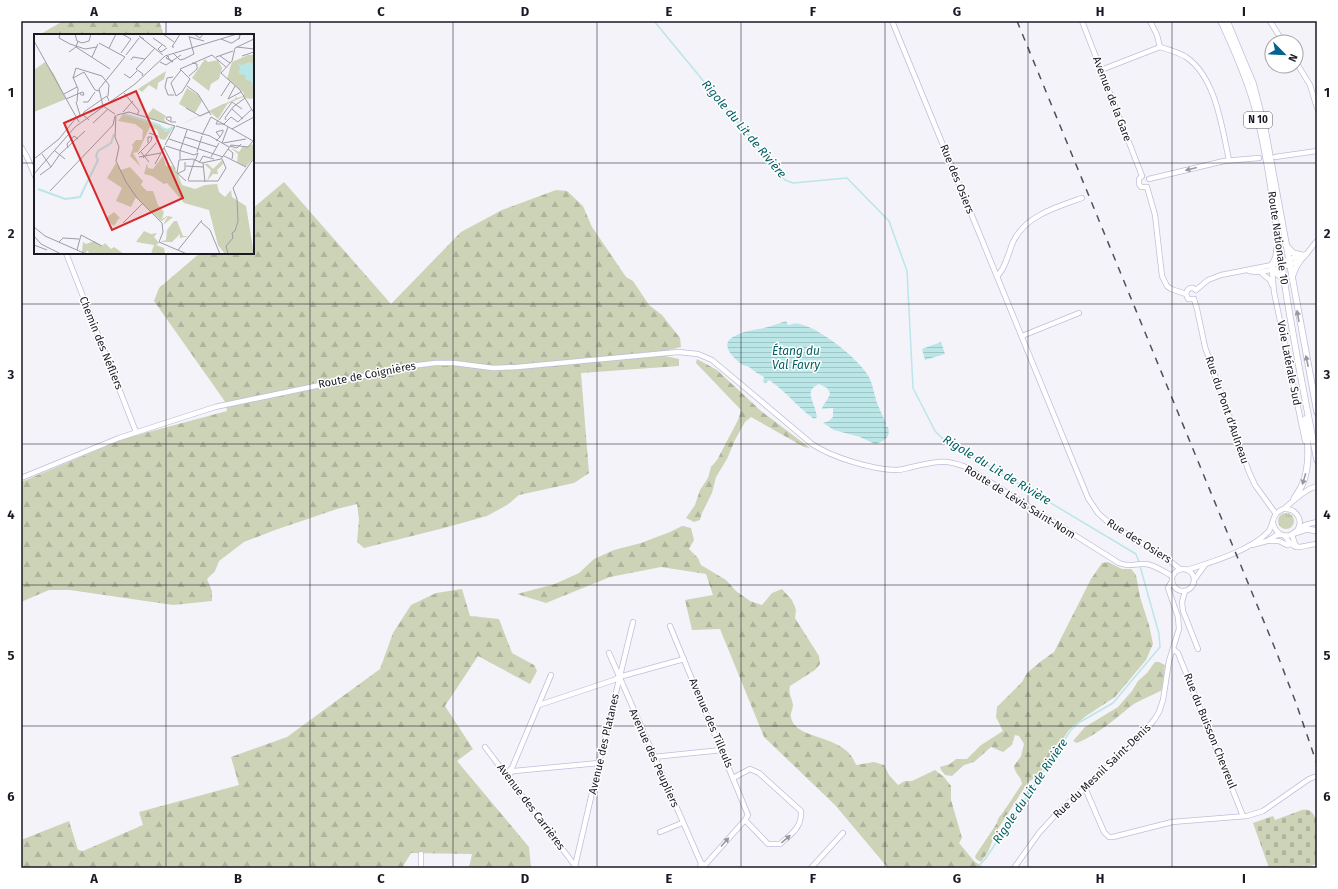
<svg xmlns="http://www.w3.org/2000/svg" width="1338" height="889" font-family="'Fira Sans',sans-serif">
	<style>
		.grass { fill: url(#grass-tufts) }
		.forest { fill: url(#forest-firs) }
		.cemetery { fill: url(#cemetery-stones) }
		.water { fill: url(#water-rules) }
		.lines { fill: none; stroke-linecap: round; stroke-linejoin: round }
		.stream { stroke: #bbe6e7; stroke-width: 1.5 }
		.minor-casing { stroke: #c1bddc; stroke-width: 6 }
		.major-casing { stroke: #c1bddc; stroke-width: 7 }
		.minor { stroke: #fff; stroke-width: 4.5 }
		.major { stroke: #fff; stroke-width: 5.5 }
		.rail { stroke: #514f59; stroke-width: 1.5; stroke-dasharray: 7 7; stroke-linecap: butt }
		.oneway { fill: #98989c }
		.grid { fill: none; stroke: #1b1924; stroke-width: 1; stroke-opacity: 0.55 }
		.labels { text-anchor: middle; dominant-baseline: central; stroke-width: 3; stroke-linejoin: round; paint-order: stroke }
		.shield { fill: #fff; stroke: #5f5e66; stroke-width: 1 }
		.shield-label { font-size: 10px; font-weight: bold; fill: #1b1924 }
		.street-label { font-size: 11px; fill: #1b1924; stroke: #fff }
		.water-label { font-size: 12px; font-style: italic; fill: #005f62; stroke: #fff }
		.inset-river { fill: none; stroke: #bbe6e7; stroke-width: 2 }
		.inset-road { fill: none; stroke: #9d9ca4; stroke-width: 1 }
		.view { fill: #d62828; fill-opacity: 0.15; stroke: #d62828; stroke-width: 2 }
		.inset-edge { fill: none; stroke: #1b1924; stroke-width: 2 }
		.neatline { fill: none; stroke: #1b1924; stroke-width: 1.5 }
		.grid-label { font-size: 13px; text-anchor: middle; font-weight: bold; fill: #1b1924 }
	</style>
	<defs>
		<pattern id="grass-tufts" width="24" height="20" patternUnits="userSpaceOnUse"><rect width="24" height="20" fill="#cdd3b7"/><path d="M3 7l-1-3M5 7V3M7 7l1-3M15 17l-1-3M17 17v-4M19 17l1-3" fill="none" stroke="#afb59d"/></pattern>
		<pattern id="forest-firs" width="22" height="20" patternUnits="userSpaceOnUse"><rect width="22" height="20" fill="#cdd3b7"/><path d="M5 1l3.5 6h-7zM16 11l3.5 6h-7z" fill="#afb59d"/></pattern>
		<pattern id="cemetery-stones" width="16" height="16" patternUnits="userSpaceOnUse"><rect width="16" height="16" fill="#cdd3b7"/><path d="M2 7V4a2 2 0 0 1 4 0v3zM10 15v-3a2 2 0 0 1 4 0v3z" fill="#afb59d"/></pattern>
		<pattern id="water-rules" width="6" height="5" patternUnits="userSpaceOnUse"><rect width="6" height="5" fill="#bbe6e7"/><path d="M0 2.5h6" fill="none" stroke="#a0c5c6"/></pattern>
	</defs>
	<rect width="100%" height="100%" fill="#f4f3fa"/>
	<circle class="grass" cx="1286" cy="521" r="8"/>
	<g class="forest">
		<polygon points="63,21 159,21 164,35 39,35"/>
		<polygon points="284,182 391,304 461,232 502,210 556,190 567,191 583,206 592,227 626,277 633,281 649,305 662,315 680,338 681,347 665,351 665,356 679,359 679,366 581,373 589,473 574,483 519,495 507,505 487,516 444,528 364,548 357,542 359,520 357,504 337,509 275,530 244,542 219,561 215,571 207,579 212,591 212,601 173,605 70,590 49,590 21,602 21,482 126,438 227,411 226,403 154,301 159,288 200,253 253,253 253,208"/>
		<polygon points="697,359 717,370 761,411 810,448 804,447 751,417 745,422 735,440 727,459 716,477 712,493 702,513 700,520 694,522 686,518 695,505 700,490 708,478 711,467 717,460 738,420 741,410 696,363"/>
		<path d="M682,526l9,2 3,12 -5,9 9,9 3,7 25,15 10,11 14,10 12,4 10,-12 10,-4 10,11 4,10 -1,8 24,38 1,8 -5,6 -25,16c-2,7 2,12 3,19 0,4 -3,8 -2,12 3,24 55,16 65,48l18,-3 10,3 5,10 9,10 7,-4h7l23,-11 9,7 7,9v14l11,38 -3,5 15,18 10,7h-96l-53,-63 -71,-68 -44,-108 -28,1 -7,-30 28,-5 -7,-21 -45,-7 -51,10 -64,26 -29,-9 38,-10 24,-11 15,-14 20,-9 27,-7 29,-11z"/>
		<path d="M1108,562l14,7h9l5,6 4,22 9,28 4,19 -7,16 -31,37 -29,19 -17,14 -31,46 -10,6 -32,50 -8,20 -7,10 -5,-3 -1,-3 22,-33c1,-7 5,-8 8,-14 6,-8 11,-17 17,-25 -1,-9 -7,-9 -8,-18l7,-10 3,-12 -5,-8 -4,-1 -3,10 -9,7 -12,-5 -17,15 -10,3 -12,11 -7,-1 -4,-5 -1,-3 10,-3 6,-5h11l14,-14 22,-14 -7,-14 1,-10 25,-25 5,-9 13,-11 14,-10 37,-73 11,-16z"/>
		<polygon points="462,589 470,616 499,619 512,653 534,665 537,671 530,684 478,656 445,706 473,749 457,761 529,847 531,868 469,868 472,854 411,853 402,868 21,868 21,840 69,821 78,850 83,851 143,825 139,812 239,785 231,757 287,737 380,669 393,633 411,605 436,593"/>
		<path d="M1155,662h4l6,3 -3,25c-10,6 -21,9 -31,16 -17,14 -33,28 -54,37l-4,-2 12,-14 33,-20 14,-16 6,-10 9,-8z"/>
	</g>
	<path class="cemetery" d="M1302,810c7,-1 10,1 13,7l2,-1v48l-12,4h-36l-16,-45 20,-7 2,4z"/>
	<g class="water">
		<path d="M786,321l2,4c4,-1 9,-2 12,-1 21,5 58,34 69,53 4,8 5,17 8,26 3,7 6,14 9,20l-1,4h3c3,11 -4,14 -13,17l-15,-7 -26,-7 -11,-7 6,-2 4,-4v-9l-11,1c1,-6 7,-9 8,-16l-3,-5 -8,-4c-11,5 -9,11 -6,19 2,5 3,9 4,14l-3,2c-16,-11 -28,-28 -45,-39l-3,3 -3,-1 1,-5c-6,-3 -10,-6 -15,-10 -2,-1 -4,-1 -6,-2 -9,-6 -24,-20 -10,-28 11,-7 23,-7 35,-10 7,-2 12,-4 18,-6z"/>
		<polygon points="941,342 945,354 925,360 922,349"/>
	</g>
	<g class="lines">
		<g class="stream">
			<polyline points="654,21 785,180 793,183 847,178 889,221 907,271 913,388 935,431 942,438 1136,554 1139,562"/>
			<polyline points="977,868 986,858 1071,730 1080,722 1113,703 1160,647 1159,634 1140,566"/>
		</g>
		<g class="minor-casing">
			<g id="minor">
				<polyline points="892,21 1088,498 1098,513 1108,522 1170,561 1180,569"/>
				<polyline points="1082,21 1142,176"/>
				<polyline points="1270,21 1283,42"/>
				<path d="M1160,47c9,3 18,5 26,10 30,20 36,71 43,103"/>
				<polyline points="1296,62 1310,85 1317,108"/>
				<polyline points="1101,70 1160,47 1157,35 1150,21"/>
				<polyline points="21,147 27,157 35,176"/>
				<polyline points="1275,157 1317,151"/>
				<polyline points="1142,176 1139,179 1139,184 1141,187 1147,187"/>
				<polyline points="1149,179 1224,161 1259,158"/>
				<polyline points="1147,187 1155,215 1162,276 1167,286 1171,289 1186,294"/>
				<polyline points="66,253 136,432"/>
				<polyline points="1272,270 1274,292 1305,441"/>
				<path d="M1249,271c13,3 43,-5 54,-13 5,-5 9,-12 14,-17"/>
				<polyline points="1259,271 1270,280 1272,285"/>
				<path d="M997,276c8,-6 12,-25 16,-34 12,-26 43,-35 69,-44"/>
				<polyline points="1196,290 1208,280 1221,275 1272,265 1306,254"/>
				<path d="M1186,294c1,-6 6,-8 10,-4"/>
				<polyline points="1186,294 1188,299 1194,299"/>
				<polyline points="1194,299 1197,309 1205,347 1249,472 1255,485 1276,514"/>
				<polyline points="1022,336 1079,313"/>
				<path d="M21,478l98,-40 96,-31 196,-41 24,-3h19l39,5 24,-1 161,-15 20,2 14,6 100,84c19,13 61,26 85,26 5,0 10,-2 15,-3 23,-5 31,-9 54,0l153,96c13,5 15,0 26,1 9,0 19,8 27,12"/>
				<path d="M1285,509c11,0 18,10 13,20"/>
				<path d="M1273,523c1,5 3,8 7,11 11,6 16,-5 25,-9 3,-1 8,-2 12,-3"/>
				<polyline points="1292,535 1295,544 1298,547"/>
				<path d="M1285,536c11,18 15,9 32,8"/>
				<polyline points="1269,541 1279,541 1287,545 1290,544"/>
				<polyline points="1252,545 1267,541 1277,535 1281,535"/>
				<circle cx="1183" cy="580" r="11"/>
				<path d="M1187,570c25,-8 65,-20 82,-39 4,-6 3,-12 7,-17 3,-4 7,-4 10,-7 10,-8 18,-17 31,-21"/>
				<polyline points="1194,580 1205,565"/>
				<polyline points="1185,591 1182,602 1183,611 1198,649"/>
				<polyline points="670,626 748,815 745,820 705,865"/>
				<polyline points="1173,649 1178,653 1243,816"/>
				<polyline points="609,653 701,863"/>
				<polyline points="539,705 614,680 619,677 684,659"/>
				<polyline points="485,747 576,867"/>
				<polyline points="653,757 722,750"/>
				<polyline points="510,773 514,771 599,763"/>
				<polyline points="506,774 512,768 551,675"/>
				<path d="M733,778l17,-9 9,4 42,38c1,17 -10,23 -21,33h-12l-23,-24"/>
				<polyline points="1085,788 1104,832 1109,837 1113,837 1172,822 1247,816 1263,811 1309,779 1317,776"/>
				<polyline points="660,832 682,823"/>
				<polyline points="575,866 599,763 633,622"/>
				<polyline points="421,868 421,854"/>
				<polyline points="700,868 701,863 705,865 704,868"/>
				<polyline points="811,868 843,833"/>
				<polyline points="1014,868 1039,833 1058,812 1085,788 1140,737 1154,720 1159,712 1163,700 1169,661 1179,629 1178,617 1168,588 1172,581"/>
			</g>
		</g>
		<g class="major-casing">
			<g id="major">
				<path d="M1221,21c13,28 26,57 34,87 15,56 20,114 29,171 9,60 21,121 33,181"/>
				<polyline points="1227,21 1253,83 1265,129 1317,412"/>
				<polyline points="1286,245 1293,253 1301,255"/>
				<polyline points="1272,265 1276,257 1277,249"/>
				<polyline points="1272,270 1284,279"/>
				<polyline points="1292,277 1296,267 1301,259"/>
				<path d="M1294,499c2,-4 6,-9 8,-14 9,-20 6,-45 3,-66"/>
				<polyline points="1295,533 1307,529 1317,531"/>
			</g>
		</g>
		<use href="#minor" class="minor"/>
		<use href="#major" class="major"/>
		<polyline class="rail" points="1017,21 1276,651 1296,703 1317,764"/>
	</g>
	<defs><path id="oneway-solid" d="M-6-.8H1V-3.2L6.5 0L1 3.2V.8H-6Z"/></defs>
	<g class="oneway">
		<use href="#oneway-solid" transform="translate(1191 169) rotate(166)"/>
		<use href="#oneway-solid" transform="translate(1298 316) rotate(-100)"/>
		<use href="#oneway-solid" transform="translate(1307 361) rotate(-102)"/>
		<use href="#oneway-solid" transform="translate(1304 479) rotate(107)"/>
		<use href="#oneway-solid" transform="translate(786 839) rotate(-40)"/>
		<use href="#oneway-solid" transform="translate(725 842) rotate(-48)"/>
	</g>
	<path class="grid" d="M166,21v14M310,21v847M453,21v847M597,21v847M741,21v847M885,21v847M1028,21v847M1172,21v847M21,163h14M253,163h1064M166,253v615M21,304h1296M21,444h1296M21,585h1296M21,726h1296"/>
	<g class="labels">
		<rect class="shield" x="1244" y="112" width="28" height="16" rx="3"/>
		<g class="shield-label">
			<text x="1258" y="120">N 10</text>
		</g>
		<g class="street-label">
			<text transform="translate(1112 99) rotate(69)">Avenue de la Gare</text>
			<text transform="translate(957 179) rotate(68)">Rue des Osiers</text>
			<text transform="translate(1278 238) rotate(82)">Route Nationale 10</text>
			<text transform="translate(101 343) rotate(68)">Chemin des Néfliers</text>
			<text transform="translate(1289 363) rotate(79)">Voie Latérale Sud</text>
			<text transform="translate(367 375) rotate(-11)">Route de Coignières</text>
			<text transform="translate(1227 410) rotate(71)">Rue du Pont d'Aulneau</text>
			<text transform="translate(1020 502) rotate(32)">Route de Lévis Saint-Nom</text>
			<text transform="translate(1139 541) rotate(32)">Rue des Osiers</text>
			<text transform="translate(711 723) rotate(67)">Avenue des Tilleuls</text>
			<text transform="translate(1210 731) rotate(68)">Rue du Buisson Chevreul</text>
			<text transform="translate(604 744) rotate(-77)">Avenue des Platanes</text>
			<text transform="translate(654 758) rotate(66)">Avenue des Peupliers</text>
			<text transform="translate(1102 771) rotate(-44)">Rue du Mesnil Saint-Denis</text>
			<text transform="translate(531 807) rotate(53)">Avenue des Carrières</text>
		</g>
		<g class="water-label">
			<text transform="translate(744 129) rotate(50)">Rigole du Lit de Rivière</text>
			<text x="796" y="351">Étang du<tspan x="796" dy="14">Val Favry</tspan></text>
			<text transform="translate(997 470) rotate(31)">Rigole du Lit de Rivière</text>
			<text transform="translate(1030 791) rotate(-56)">Rigole du Lit de Rivière</text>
		</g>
	</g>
	<g transform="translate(34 34)">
		<rect width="220" height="220" fill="#f4f3fa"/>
		<path d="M214,21h6v43l-4,1 -7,-2 -66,29 58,-27 1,-3 1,2 6,-2 1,-3 -7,-8 -10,-6 5,-17zM171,25l3,3 10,-2 4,8 -3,11 -8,5 -2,7 -17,-13zM11,28l9,12 12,25 -32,13v-42zM218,110l2,2v11l-8,10 -9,-5 1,-8 -8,-7 9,5 4,-6 4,1zM188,126l1,4 -6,6 1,4h-5l-6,7 4,-11 -7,-6h4l5,5z" fill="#cdd3b7"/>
		<path d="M220,21l-1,9 -12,1 -5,-3zM201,28v9l5,9h11l3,16 -10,-3 -16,-14 2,-11zM132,37l-2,8 -6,4 -1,7 -8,-5 -7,7 -4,-3zM153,54l11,7 4,6 -7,12 -16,-9zM119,74l13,8 -2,4 6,5 -24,-8zM89,80l24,6 20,9 7,-3 -9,14 -5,-1 -3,-9 -7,-3 -12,25 -5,1 8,14 -11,-11 3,-8 -1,-3 4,-5h6l1,-10 -8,-6 -17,-3zM129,122l3,10h6l4,4 6,15 13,4 10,-4 12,-1 2,8 6,5 6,-7 1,7 14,9 8,48h-29l-7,-9 -9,-35 -25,-7 -17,-20 -3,1 -12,-8 -8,-2 3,-11 1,5 5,1zM82,129l5,7 9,-3 13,14 -2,4 6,6h6l5,14 6,7 -2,7 5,-3 6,1 -10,8 5,-9 -6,5 -2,-1 -24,-23 -5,10 -15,-6 6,-13 -15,-10zM80,178l8,8 -3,-2 -5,8 -9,-7zM140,187h3l6,15h6l-9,2v-4l-8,8h-12l6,-2 1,-10zM110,197l7,3 6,-1 -3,4 5,6 -3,2 8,3 1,6h-14l3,-9 -18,-3zM60,207l8,5 3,-3 6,6 3,-2 10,7h-34l-3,-4 -1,4 -4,-2 1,-10 3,2z" fill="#cdd3b7"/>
		<path d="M194,69l-10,16 -9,-8 14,-7z" fill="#cdd3b7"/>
		<path d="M215,28l5,2v24l-3,-7 -5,-1 -1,-5 -6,-1 1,-8 -4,-3 6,2z" fill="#bbe6e7"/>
		<path class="inset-river" d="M90,80l35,11 7,6 8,-4M4,155l27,10 15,-2 18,-37 -2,-4 2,-5 13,-8 3,-9"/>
		<path class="inset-road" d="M26,0l-1,4 11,6 15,5 12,-2M41,0l2,7 5,2 7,-2 2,-7M129,0l11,8M160,0l6,4 3,-4M156,3l14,4M119,4l13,9M110,5l-5,-3 24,19M187,5l10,4h1l6,-4h1v-1l1,-3 -1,4M220,5l-19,9 -3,13 -11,12 19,17 14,23M0,7l45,81M65,9l26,14M128,11l-4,4 3,3 6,-4M42,13l34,22M140,13h-2l8,-13M203,13l17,2M75,14l7,-14M35,18l7,-5 2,-6M87,19l10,-14 -9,-5M139,19l7,7 4,-1M92,21l13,-17M134,22l1,3 4,3 -7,-4zM186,22l10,7M208,22l12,-4M58,23l6,-13M182,23l17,-6M150,25l10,-5 -5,-18M97,26l2,-3 12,2M126,28l6,3 15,-10M146,35l10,10 -8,13 -6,4 -5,-13 10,-13M146,35l32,-14 14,12M90,40l6,4 7,-7M108,42l1,-2 -7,-5 19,-21M155,42l8,-7v-5l-5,-1M39,43l5,12 -1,13M139,43l-6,1 -2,9 3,8h6M39,44l3,-10 26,8 7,9 -1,11M39,44l11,-6 11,18 4,1M153,52l11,8 13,21M90,59l15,18 -2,4M30,60l13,-7M187,62l9,-14M32,65l14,-6 1,2h3l-1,-3 -3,1M194,65l7,-13M194,65l13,-7M67,66l6,-4 2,5M42,68l4,13M49,68h5l7,-10M152,74l14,8 9,-4M198,75l11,10M89,78l10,-11M81,80l-12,-8 -4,-17 26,-32M49,81l1,-3 17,-12M82,81l-1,22 4,10 -3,14 10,21 11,16 25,25 1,9 -4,10 28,12M83,81l12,-3 46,14M42,83l7,-2 6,5M177,83l21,12M184,86l-2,4h9M185,86l13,-18 10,7M192,86l-1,-2 8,-11 12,-9M137,87v-4h-4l-1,2 5,3h5M59,89l15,-14M190,90l7,-7 7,5 14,-13M142,92l34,10 19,11M198,95l22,-12M198,95l21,12M115,99l9,3 -1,6M168,101l9,-18M151,103l32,10M135,105l54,18M182,107l4,-4 3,-5v-2l-7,2 4,5M114,109v-6h4l-1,4M188,109l6,-16M189,109l23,-4M131,111l10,-19M132,112l28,9M196,112l7,2 4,-4M34,114l-1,-4 7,-8 4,3M130,114l11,21M194,115l5,4 -1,6M21,117l10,8M107,118l8,10M163,118l5,-16M8,120l9,13M104,120l13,-13M190,122l22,11M105,123l22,-4M177,123l8,-14M109,124l13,-15M0,125l25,-20 17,-21M146,125v-8l7,-21M145,126l14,-1 9,4 19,-4 10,-14 17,2 5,-6M145,126l-2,13 9,8M159,127h2l3,-8 -4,2M165,129l4,-7 11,3M169,129l2,19M121,130l10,-18M152,132l17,1M0,140l41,-47 60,-43 30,-28 72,-22M143,140l8,-4v-8M6,141l11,-8 9,-13 25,-23M154,146l6,-18M154,147h30l8,-13 -4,-9M16,157l63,-66 2,-9M167,188l9,8 10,24M89,189l19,-19M0,193l11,9 41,18M0,202l7,8 20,10M25,208l4,-4 16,1M0,211l13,5M43,216l4,-15 21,11M144,216l24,-30M194,220l-2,-8 7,-8 -1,-5 3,-2 3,-10 -1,-22 -4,-11 21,-30"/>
		<path class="view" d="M102,57l47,107 -71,32 -48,-107z"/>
		<rect width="220" height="220" class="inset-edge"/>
	</g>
	<rect width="1338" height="889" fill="none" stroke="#ffffff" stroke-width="44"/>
	<g transform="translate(1284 54) rotate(114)"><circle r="19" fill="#ffffff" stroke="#a4a3a7"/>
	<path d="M0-3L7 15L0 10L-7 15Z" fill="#046392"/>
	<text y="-6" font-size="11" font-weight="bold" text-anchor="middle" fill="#1b1924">N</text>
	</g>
	<rect x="22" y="22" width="1294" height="845" class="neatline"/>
	<g class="grid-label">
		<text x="94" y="16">A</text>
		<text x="238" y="16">B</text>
		<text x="381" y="16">C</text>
		<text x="525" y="16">D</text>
		<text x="669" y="16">E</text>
		<text x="813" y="16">F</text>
		<text x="957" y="16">G</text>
		<text x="1100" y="16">H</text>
		<text x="1244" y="16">I</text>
		<text x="11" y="97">1</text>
		<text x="1327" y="97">1</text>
		<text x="11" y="238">2</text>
		<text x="1327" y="238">2</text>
		<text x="11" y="379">3</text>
		<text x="1327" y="379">3</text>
		<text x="11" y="519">4</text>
		<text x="1327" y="519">4</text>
		<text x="11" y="660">5</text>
		<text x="1327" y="660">5</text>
		<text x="11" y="801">6</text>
		<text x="1327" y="801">6</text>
		<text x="94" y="883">A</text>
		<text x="238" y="883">B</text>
		<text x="381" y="883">C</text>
		<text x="525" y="883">D</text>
		<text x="669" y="883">E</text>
		<text x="813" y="883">F</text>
		<text x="957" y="883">G</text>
		<text x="1100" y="883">H</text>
		<text x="1244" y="883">I</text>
	</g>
</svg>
